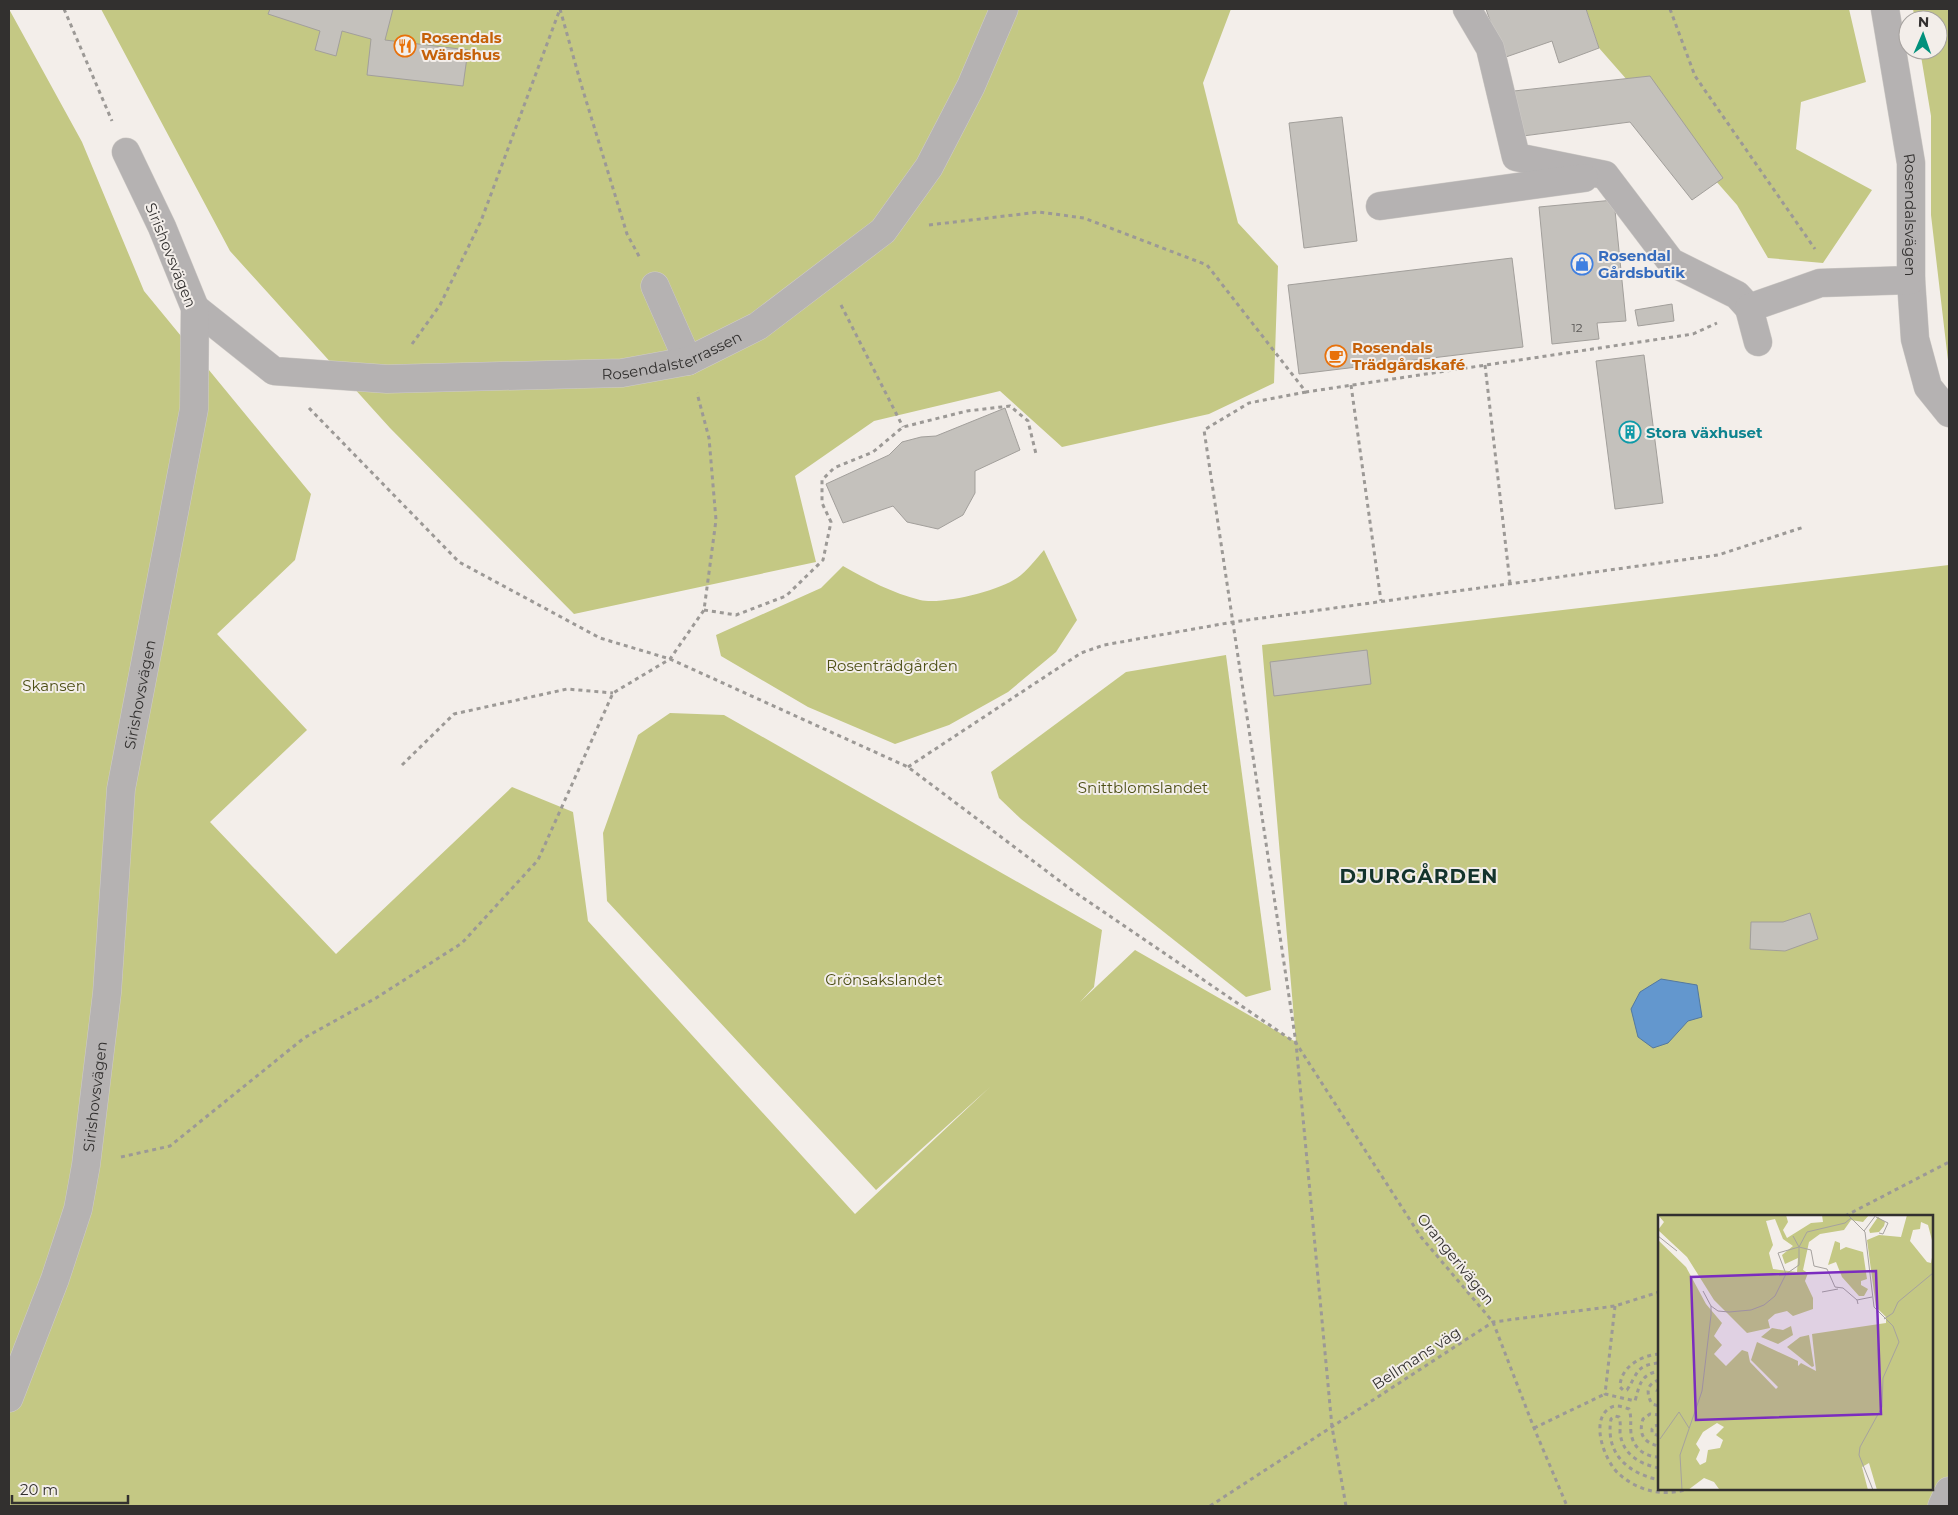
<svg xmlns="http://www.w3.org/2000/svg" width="1958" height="1515" font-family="Montserrat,sans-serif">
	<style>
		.green { fill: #c4c884; fill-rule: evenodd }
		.water { fill: #6397ce; stroke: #54789e }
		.building { fill: #c4c1bc; stroke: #a29f9b }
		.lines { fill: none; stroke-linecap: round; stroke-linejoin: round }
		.minor-casing { stroke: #d0ccc8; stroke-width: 29 }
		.path { stroke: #9c9996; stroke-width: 3; stroke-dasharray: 4 4; stroke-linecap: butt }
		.minor { stroke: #b5b2b2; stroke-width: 28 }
		.labels { text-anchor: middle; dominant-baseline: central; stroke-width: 4; stroke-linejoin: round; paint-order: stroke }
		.number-label { font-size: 12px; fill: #565452 }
		.food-label { font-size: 15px; font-weight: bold; fill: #c56008; stroke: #f3eeea; text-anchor: start }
		.street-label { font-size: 15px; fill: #32302f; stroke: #f3eeea }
		.shop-label { font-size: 15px; font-weight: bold; fill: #366cbe; stroke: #f3eeea; text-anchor: start }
		.culture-label { font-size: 15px; font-weight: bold; fill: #0d838f; stroke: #f3eeea; text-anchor: start }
		.park-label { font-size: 15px; fill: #4d4f16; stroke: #f3eeea }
		.district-label { font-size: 20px; font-weight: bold; letter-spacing: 1px; fill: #13332c; stroke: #f3eeea }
		.inset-road { fill: none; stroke: #a6a29f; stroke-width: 1 }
		.view { fill: #7b2cbf; fill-opacity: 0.15; stroke: #7b2cbf; stroke-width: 2.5 }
		.inset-edge { fill: none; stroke: #32302f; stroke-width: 2.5 }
	</style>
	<rect width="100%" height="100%" fill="#f3eeea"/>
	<g class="green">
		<path d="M9,9l73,133 62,149 167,203 -16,66 -78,74 90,96 -97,92 126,132 176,-167 61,25 15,109 267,293 135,-127 -114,103 -269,-289 -4,-68 35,-98 32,-22 54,2 378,215 -8,57 -14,15 55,-52 161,92 -34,-397 687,-80v941h-1940zM1659,1216h273v273h-273z"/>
		<polygon points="101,9 1231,9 1203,83 1238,223 1278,266 1274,383 1209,414 1062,447 1000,391 874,421 795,476 816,562 574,614 390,428 230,251"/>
		<polygon points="1586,9 1849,9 1866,82 1801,102 1796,149 1872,190 1823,263 1768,258 1737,205 1599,48"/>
		<polygon points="1913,9 1949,9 1949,369 1931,215 1931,116 1920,50 1938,50 1938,20 1915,20"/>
		<path d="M1044,550l33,70 -21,32 -48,40 -59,33 -54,19 -87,-37 -87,-51 -5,-21 105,-47 22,-22c25,14 49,27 77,34 22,5 78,-9 97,-22 10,-7 19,-19 27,-28z"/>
		<polygon points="1226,655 1271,990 1246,997 1021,819 999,798 991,772 1126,672"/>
	</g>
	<polygon class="water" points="1661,979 1697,985 1702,1017 1688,1021 1668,1043 1653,1048 1638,1037 1631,1009 1640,992"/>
	<g class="building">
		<polygon points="270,9 393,9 385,40 468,50 463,86 367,75 371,39 342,31 336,56 315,50 320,31 268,14"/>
		<polygon points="1486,9 1586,9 1599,48 1559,63 1552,41 1503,58"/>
		<polygon points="1650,76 1723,178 1692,200 1630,122 1523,136 1514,91"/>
		<polygon points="1342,117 1357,241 1304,248 1289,123"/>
		<polygon points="1614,200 1626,321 1597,323 1599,339 1552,344 1539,207"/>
		<polygon points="1512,258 1523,347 1299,374 1288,285"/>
		<polygon points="1672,304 1674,321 1638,326 1635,310"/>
		<polygon points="1644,355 1663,503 1615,509 1596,361"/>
		<polygon points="1005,408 1020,450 975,471 975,493 963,515 938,529 907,522 893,506 843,523 826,484 889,455 902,442 921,437 936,436"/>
		<polygon points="1367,650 1371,684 1274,696 1270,662"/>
		<polygon points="1810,913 1818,939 1785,951 1750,949 1751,922 1783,922"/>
	</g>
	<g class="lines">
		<g class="minor-casing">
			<g id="minor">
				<polyline points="1467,9 1490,48 1516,157 1605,175 1671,262 1737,295 1749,308"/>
				<path id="s1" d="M1885,9l26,154v117l4,59 13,48 21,26"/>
				<polyline points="1380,206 1584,178"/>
				<polyline points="655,286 688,361"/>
				<path id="s2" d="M195,308l79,63 113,8 235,-6 66,-12 70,-35 125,-95 46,-64 42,-81 33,-77"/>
				<polyline points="1758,342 1749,308 1820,283 1911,280"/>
				<path id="s3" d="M9,1398l46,-119 23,-70 8,-44 21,-172 14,-204 73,-380 1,-101 -33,-81 -36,-75"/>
				<polyline points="1942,1506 1949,1491"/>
			</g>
		</g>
		<g class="path">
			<polyline points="64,9 112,121"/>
			<polyline points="560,9 581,84 627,234 640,258"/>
			<polyline points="1670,9 1695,76 1815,249"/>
			<polyline points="929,225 1039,212 1084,218 1207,265 1306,392 1693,334 1717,323"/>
			<polyline points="841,305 903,427"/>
			<polyline points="412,344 440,305 481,221 560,9"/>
			<polyline points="1485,365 1510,583"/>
			<polyline points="1351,385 1381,601"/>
			<polyline points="1306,392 1249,403 1204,430 1296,1043 1332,1427 1346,1506"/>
			<polyline points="309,408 459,562 600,638 670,659 908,767 1073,891 1296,1043 1421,1237 1493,1322 1534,1428 1567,1506"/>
			<polyline points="704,610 736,615 786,596 823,560 831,522 822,503 822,480 834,468 873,452 903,427 967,411 1010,406 1028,421 1036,454"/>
			<polyline points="402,765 454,714 567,689 613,693"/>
			<polyline points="908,767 1081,653 1104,645 1233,622 1718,555 1804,527"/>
			<polyline points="121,1157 170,1146 304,1038 376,998 462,943 538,860 613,693 670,659 704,610 716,520 709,438 697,393"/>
			<polyline points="1845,1216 1949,1162"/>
			<path d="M1615,1306l-10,88 30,7c5,-17 5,-26 24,-30"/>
			<path d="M1659,1354c-17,1 -39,13 -39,33l3,3h4c11,-17 9,-25 32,-27"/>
			<path d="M1659,1380c-13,4 -13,13 -7,24l7,2"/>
			<polyline points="1659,1388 1657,1391 1659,1395"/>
			<path d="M1659,1415l-9,-1 -7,5c-5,15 1,24 16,27"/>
			<polyline points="1659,1425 1654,1426 1652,1429 1652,1433 1659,1436"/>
			<polyline points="1534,1428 1605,1394"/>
			<path d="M1659,1457c-14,0 -26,-9 -28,-24 -1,-9 1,-15 -2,-24 -6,-2 -13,-5 -19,-1 -21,12 -5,54 9,66 19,17 44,23 69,15"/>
			<path d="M1659,1468c-19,-4 -36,-13 -39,-35 0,-6 1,-10 -1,-16l-4,-1 -4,3c-6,35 17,54 48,61"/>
			<polyline points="1210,1506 1493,1322 1615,1306 1659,1292"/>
		</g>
		<use href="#minor" class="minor"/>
	</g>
	<defs>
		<g id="restaurant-ring" transform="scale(1.125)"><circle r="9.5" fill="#f3eeea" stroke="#e8710a" stroke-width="1.5"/><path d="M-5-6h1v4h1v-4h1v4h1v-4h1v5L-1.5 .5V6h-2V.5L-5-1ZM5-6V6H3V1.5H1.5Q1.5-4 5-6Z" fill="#e8710a"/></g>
		<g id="shop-ring" transform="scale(1.125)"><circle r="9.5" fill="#f3eeea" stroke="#3f7fe0" stroke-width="1.5"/><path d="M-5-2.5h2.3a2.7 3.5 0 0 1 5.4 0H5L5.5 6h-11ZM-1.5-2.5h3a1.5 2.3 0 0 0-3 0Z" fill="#3f7fe0"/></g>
		<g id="cafe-ring" transform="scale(1.125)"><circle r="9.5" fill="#f3eeea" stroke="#e8710a" stroke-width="1.5"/><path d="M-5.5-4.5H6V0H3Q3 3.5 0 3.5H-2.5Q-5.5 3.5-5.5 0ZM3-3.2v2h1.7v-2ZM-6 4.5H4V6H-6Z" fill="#e8710a"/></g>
		<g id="building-ring" transform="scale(1.125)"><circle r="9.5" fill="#f3eeea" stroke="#0f9aa8" stroke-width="1.5"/><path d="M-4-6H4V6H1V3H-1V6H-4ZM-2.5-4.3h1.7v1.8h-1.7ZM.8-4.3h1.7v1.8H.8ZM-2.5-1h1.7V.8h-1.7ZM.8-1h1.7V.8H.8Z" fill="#0f9aa8"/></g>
	</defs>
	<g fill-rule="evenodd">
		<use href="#restaurant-ring" x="405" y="46"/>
		<use href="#shop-ring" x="1582" y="264"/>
		<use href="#cafe-ring" x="1336" y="356"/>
		<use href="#building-ring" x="1630" y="432"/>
	</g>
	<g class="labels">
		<g class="number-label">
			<text x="1577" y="327">12</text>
		</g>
		<g class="food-label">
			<text x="421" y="37">Rosendals<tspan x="421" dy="17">Wärdshus</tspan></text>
			<text x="1352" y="347">Rosendals<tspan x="1352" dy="17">Trädgårdskafé</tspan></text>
		</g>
		<g class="street-label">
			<text stroke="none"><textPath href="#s1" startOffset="208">Rosendalsvägen</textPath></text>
			<text transform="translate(171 255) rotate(68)">Sirishovsvägen</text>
			<text stroke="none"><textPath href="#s2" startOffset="502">Rosendalsterrassen</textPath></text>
			<text stroke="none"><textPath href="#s3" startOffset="720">Sirishovsvägen</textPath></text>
			<text stroke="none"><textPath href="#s3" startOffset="315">Sirishovsvägen</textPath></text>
			<text transform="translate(1456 1259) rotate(51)">Orangerivägen</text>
			<text transform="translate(1416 1358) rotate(-33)">Bellmans väg</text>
		</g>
		<g class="shop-label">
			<text x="1598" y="255">Rosendal<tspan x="1598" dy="17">Gårdsbutik</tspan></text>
		</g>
		<g class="culture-label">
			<text x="1646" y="432">Stora växhuset</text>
		</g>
		<g class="park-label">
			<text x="892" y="665">Rosenträdgården</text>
			<text x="54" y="685">Skansen</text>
			<text x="1143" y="787">Snittblomslandet</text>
			<text x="884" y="979">Grönsakslandet</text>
		</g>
		<g class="district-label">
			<text x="1419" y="876">DJURGÅRDEN</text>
		</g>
	</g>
	<g transform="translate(1658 1215)">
		<rect width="275" height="275" fill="#f3eeea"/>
		<path d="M0,0h128l2,7 -5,8 4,8 24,-15 12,-1 -1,-7h47l-6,7 -12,-2 -7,10 -24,4 -11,8 -6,28 5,3 -3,8 8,17v11l-20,7 -6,-5 -12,3 -7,6 2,8 -23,5 -33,-33 -27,-43 -29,-27 6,-8zM117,4l8,20 10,7 -11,9 3,9 13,-6 -1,14 -24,-3 -4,-16 4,-8 -7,-24zM249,0h26v29l-5,-19 -7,-3 -1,7 -7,1 -3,11 17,21 4,1 2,-11v238h-56l-8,-27 -7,4 6,23h-139l-10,-1 -5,-7 -10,-4 -16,12h-30v-250l28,27 20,37 16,19 -8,13 8,9 -8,9 12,12 16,-16 6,2 2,10 26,27 2,-2 -27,-27 6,-18 41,19v5l3,-3 15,8 -4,-37 74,-11v-6l-10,-10 -9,-67 12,-5 22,2zM59,208l7,4 -8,8 7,5 -3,8 -12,2 -2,12 -6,3 -4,-6 4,-9 -4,-6 7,-12zM220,2l7,5 -1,4 -5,6 -9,1 -1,-3zM177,26l5,2v7l6,-3 17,5 4,27 -6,2v4l7,4 -4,7h-5l-17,-19 -6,-15 -8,3zM133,111l2,9 -15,9 -17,-7 11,-9 11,2zM151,120l5,31 -2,1 -25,-20 13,-10z" fill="#c4c884" fill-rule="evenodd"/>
		<path class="inset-road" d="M190,0l17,17 9,75 19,19 6,16 -16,36 -1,29 -22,40 -1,8 14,35M218,2l12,6 -5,11 -4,-1M206,16l12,-16M0,21l19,15M141,32l12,3 3,16 13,3 8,18 8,1 14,12M128,59l-8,-21 21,-6 -6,-11M164,77l16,-3M200,89l-1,-4 15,-3M53,91l7,5 11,1 22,-2 13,-5 11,-9 11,-22 13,-9v-18l8,-15 38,-9 6,-5M226,104l9,-6 5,-11 35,-29M2,224l19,-27 10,16M24,275l-2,-35 22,-64 9,-76v-9l-8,-15"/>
		<path class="view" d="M218,56l5,143 -185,6 -5,-143z"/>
		<rect width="275" height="275" class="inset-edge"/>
	</g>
	<rect width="1958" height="1515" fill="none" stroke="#32302f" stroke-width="20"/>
	<g transform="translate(1923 35) rotate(2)"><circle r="24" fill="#f3eeea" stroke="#a6a29f"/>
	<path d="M0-4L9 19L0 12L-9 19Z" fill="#02917c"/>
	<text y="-8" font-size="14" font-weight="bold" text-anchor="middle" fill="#32302f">N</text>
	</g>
	<path d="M12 1495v8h116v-8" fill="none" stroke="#32302f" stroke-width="2.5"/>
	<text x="20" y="1495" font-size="15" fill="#32302f" stroke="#f3eeea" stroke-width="4" paint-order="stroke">20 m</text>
</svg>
